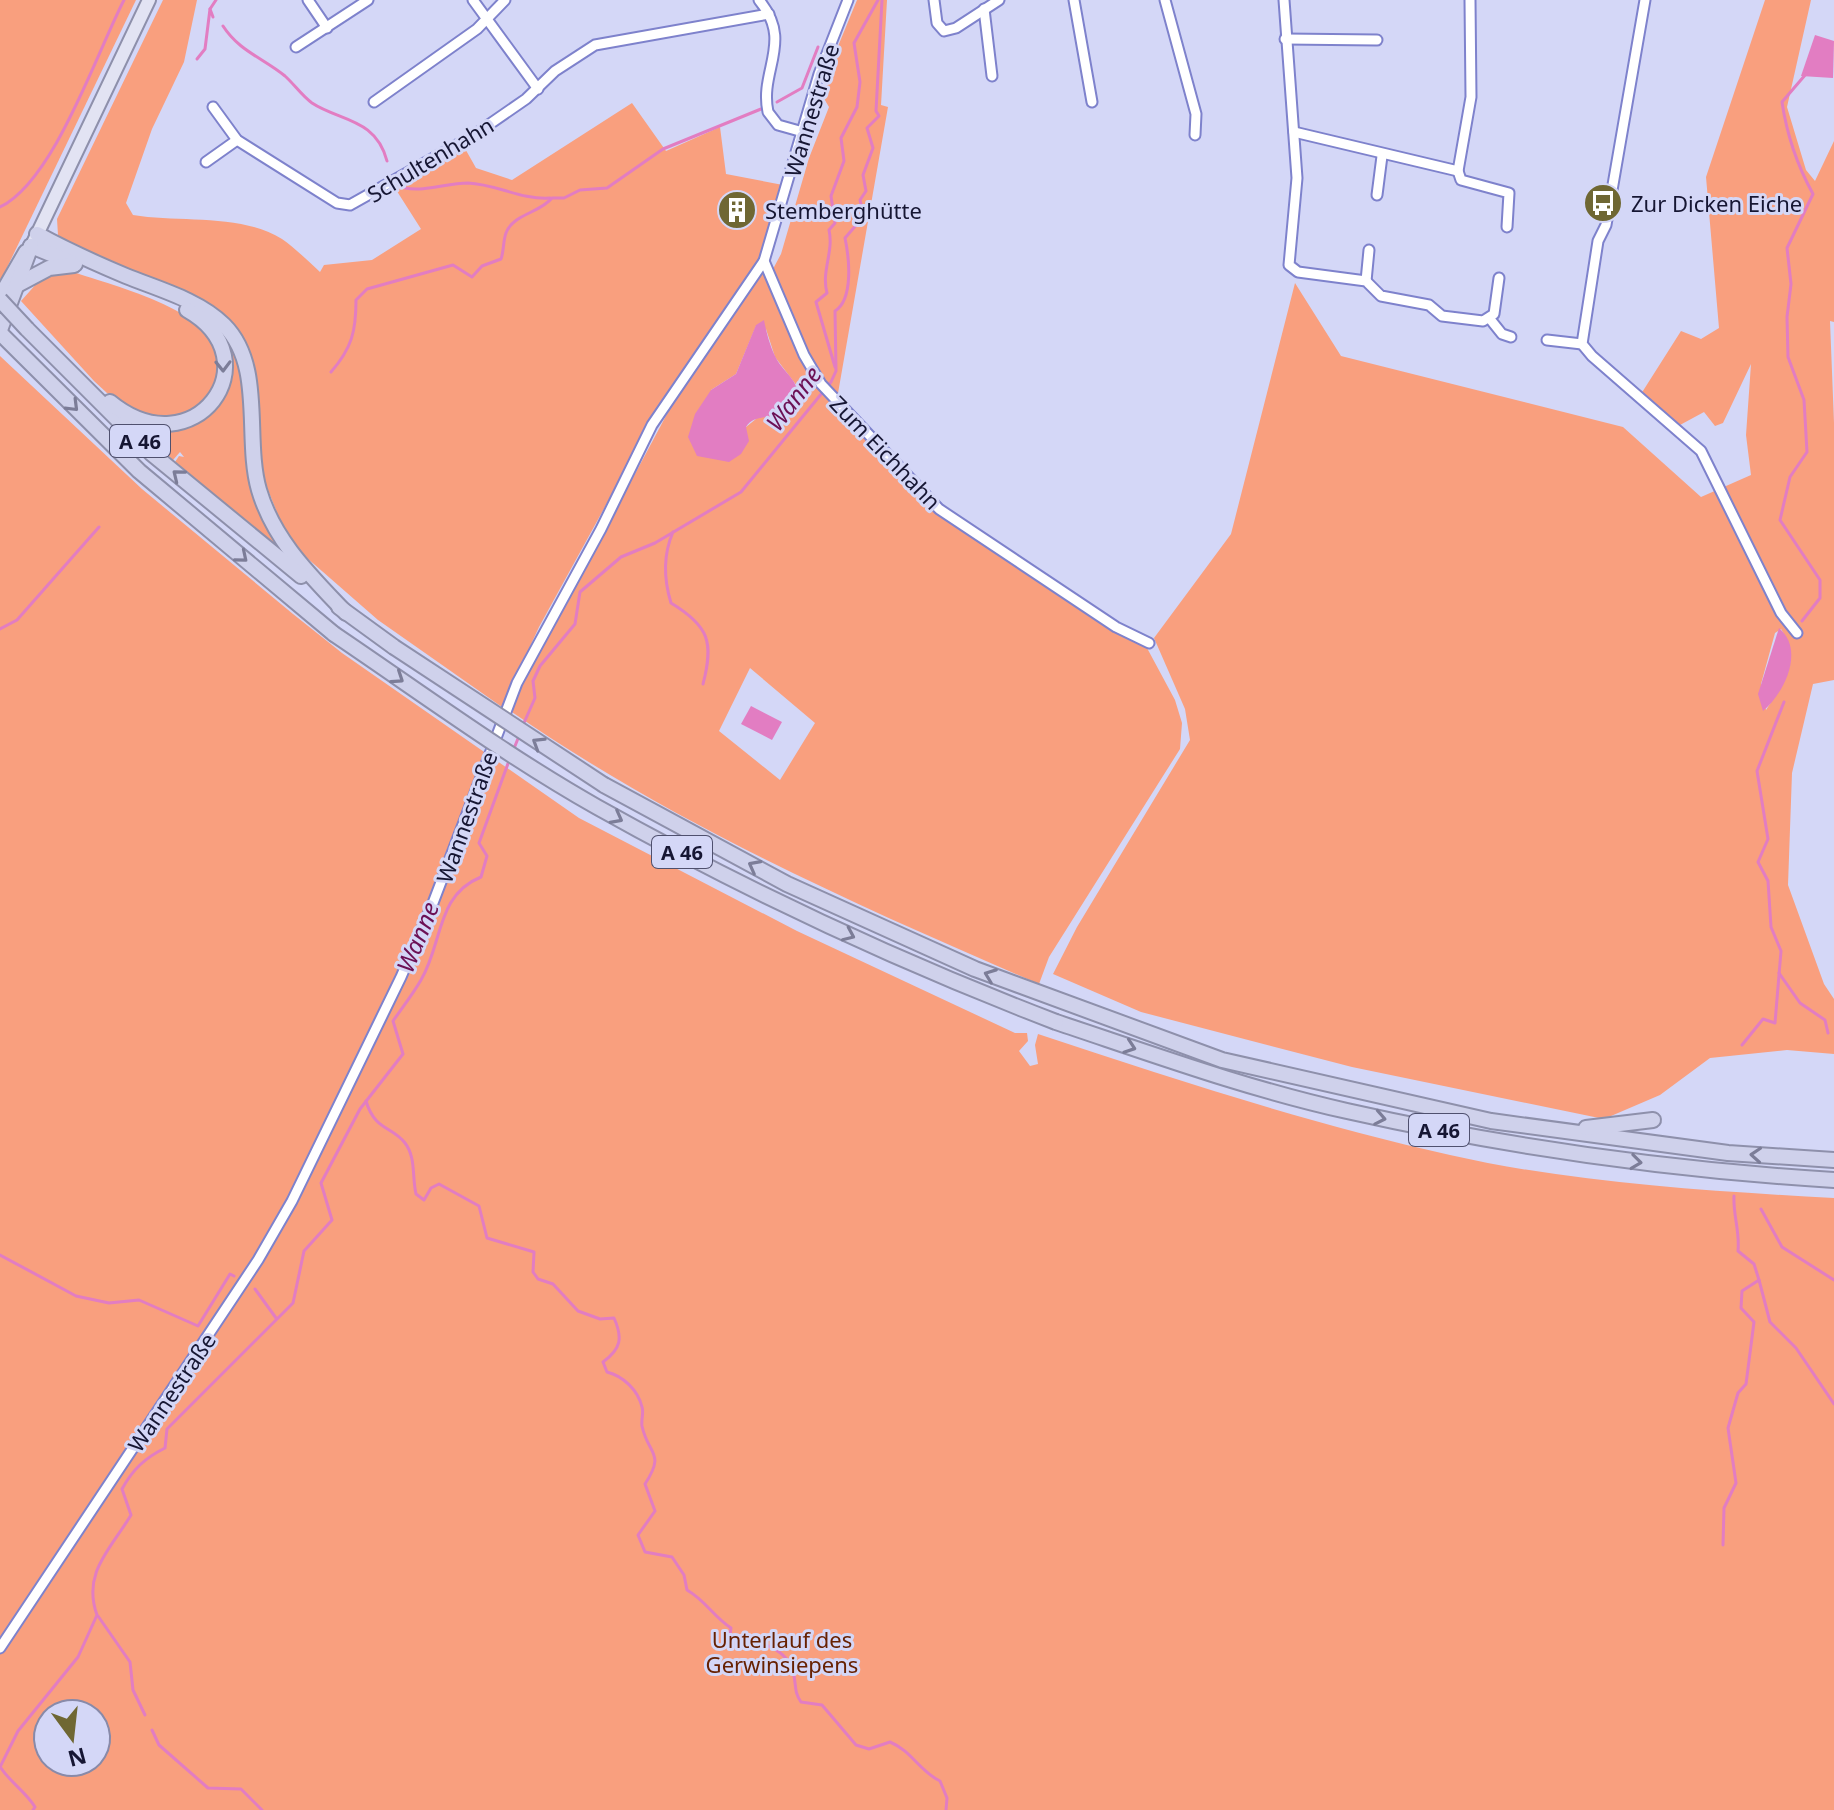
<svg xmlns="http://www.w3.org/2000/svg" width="1834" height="1810" font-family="'Noto Sans',sans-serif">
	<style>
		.green { fill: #f99f7e; fill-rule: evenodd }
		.water { fill: #e27dc2 }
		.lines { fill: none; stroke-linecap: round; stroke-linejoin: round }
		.stream { stroke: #e27dc2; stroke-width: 3 }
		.minor-casing { stroke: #7e82cc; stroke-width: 13 }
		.major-casing { stroke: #8e90ab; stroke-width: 16 }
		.highway-casing { stroke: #8e90ab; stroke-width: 18 }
		.minor { stroke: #fff; stroke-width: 9 }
		.major { stroke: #e2e3f3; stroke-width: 12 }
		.highway { stroke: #cfd1eb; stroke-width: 14 }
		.highway-bridge-casing { stroke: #8e90ab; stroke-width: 18; stroke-linecap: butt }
		.highway-bridge { stroke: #cfd1eb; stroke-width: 14 }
		.oneway { stroke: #7c7d98 }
		.labels { text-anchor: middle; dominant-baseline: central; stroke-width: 6; stroke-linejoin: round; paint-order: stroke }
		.shield { fill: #d4d7f7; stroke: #4f506e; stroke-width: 2 }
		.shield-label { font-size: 20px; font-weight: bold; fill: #161633 }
		.street-label { font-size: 22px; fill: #161633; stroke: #d4d7f7 }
		.poi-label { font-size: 22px; fill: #161633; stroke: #d4d7f7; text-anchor: start }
		.park-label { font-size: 22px; fill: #672102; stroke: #d4d7f7 }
		.water-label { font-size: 24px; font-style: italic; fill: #6c1055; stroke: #d4d7f7 }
	</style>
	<rect width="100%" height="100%" fill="#d4d7f7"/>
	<g class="green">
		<polygon points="0,0 136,0 1,280 0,278"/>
		<path d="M163,0h34l-13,62 -32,67 -26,74 7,12c47,8 107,-2 149,24 13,9 26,22 38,33l4,-7 48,-5 49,-31 -28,-44 70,-40 13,23 36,12 120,-77 34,48 54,-24 6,47 57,11 -22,75 -98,141 -124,226 -37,80 -124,-87 -79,-69 -19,-31 -16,-40 -8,-40 -2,-40 -32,-83 -128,-57 -36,-25 -1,-16z"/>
		<polygon points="857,0 887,0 881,105 888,107 837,399 807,354 773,269 781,254 809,158 829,107 823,97 827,73"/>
		<path d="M1765,0h46l-24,107 19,63 9,11 19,-40v181l-4,-1 4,102v257l-21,4 -21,89 -4,112 36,99 10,15v55l-47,-4 -77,8 -50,37 -56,24 -252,-52 -211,-55 -88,-38 24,-47 113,-187 -5,-31 -31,-71 77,-104 64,-251 46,73 282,71 78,70 50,-22 -5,-40 5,-71 -28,59 -8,3 -11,-14 -24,13 -39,-31 40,-63 20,8 18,-11 -13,-151zM1781,629c21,33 3,52 -15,81l-5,-26 14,-51z"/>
		<path d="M765,266l39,93 28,43 106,110 209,136 28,52 7,23 -2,26 -131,208 -10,27c-185,-80 -364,-159 -530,-274l174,-326zM756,326l10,3 9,28 22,29 -51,41 -35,-37 25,-16zM750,668l65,55 -35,57 -61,-49z"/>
		<path d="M73,272c40,14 153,40 148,96 -1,12 -13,29 -18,40l-39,14 -44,-17 -26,-24 -73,-80 25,-28z"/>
		<path d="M206,318c50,45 31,60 40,118 7,39 29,86 42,124l-113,-98 4,-6 5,1 -4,-5 -7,8 -40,-37c60,9 56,4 94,-41z"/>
		<path d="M0,356l142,133 151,125 49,39 237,165 218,113 218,102h12l1,8 -9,10 11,15 8,-2 -3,-19 3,-11c136,45 272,90 412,121 124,28 257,36 384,43v612h-1834zM48,1714h48v48h-48z"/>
	</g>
	<g class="water">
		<polygon points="1815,35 1834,41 1833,78 1801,76"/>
		<path d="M764,320c2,11 6,26 11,36 8,18 32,28 18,49 -13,19 -36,5 -47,22l3,14 -8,13 -12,8 -32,-6 -9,-19 7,-23 16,-24 25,-16 20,-49z"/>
		<path d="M1779,628c26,22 6,64 -16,83l-5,-17z"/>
		<polygon points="751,706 782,722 772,740 741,724"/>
	</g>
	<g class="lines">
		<g class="stream">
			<polyline points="210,9 216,0"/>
			<path d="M223,26c16,25 40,32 62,50 9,8 17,20 27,27 27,18 64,15 75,58"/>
			<polyline points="197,59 205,49 210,9 213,17"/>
			<polyline points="777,102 802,88 818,47"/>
			<path d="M405,188c20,4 42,-5 63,-5 28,1 53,17 82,15"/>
			<path d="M0,207c54,-26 96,-153 124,-207"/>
			<path d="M835,367l-19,-65 11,-9c-6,-22 7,-41 2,-63l6,-7 -4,-27 13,-35 -3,-23 16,-31 3,-25 -6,-39 24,-43"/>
			<path d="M331,372c21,-24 25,-41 25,-72l11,-11 86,-24 19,12 10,-11 19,-7c3,-8 2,-18 5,-26 7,-19 34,-20 46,-35h12l16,-8 27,-2 56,-39 98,-40"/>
			<path d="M673,532c-10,23 -9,48 -2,71 38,23 43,39 32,81"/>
			<path d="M1802,621l18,-23v-18l-40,-60 10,-43 17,-25 -3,-52 -16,-43 -1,-40 4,-33 -4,-36 26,-54c-16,-29 -26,-58 -31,-92l24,-28"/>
			<polyline points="0,629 17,620 99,527"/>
			<path d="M523,725l12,-27 -2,-17 7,-15 35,-42 5,-32 41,-35 34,-14 86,-51 90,-110 5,-11 -1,-60c19,-12 14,-54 10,-73l19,-22 -4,-16 6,-9 -3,-16 10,-27 -6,-20 12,-12 -3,-5 6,-111"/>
			<polyline points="513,751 519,736"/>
			<polyline points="1779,973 1800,1003 1825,1020 1828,1033"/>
			<polyline points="1742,1045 1763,1019 1775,1023 1781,951 1771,927 1768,881 1758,862 1768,839 1757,771 1784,702"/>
			<path d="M366,1101c9,30 26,25 39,42 11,14 7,34 11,51l8,6 7,-12 8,-4 40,22 8,32 47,14 -1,20 5,7 15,5 25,27 22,8 14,-1c9,20 7,31 -11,44l4,10c16,4 31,18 35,35 2,6 -1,12 0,19 6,29 24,26 3,58l10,27 -17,24 7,17 27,5 12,18 3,15c19,11 26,26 44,38l-1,7c24,6 56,10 63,37 4,13 0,18 8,30l21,3 34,40 13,4 21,-7c22,9 29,29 50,39l7,17 -1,12"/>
			<polyline points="1761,1209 1782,1247 1834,1280"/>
			<polyline points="0,1255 76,1296 109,1303 139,1300 198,1326 230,1274 234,1276"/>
			<polyline points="1759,1280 1770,1322 1796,1348 1834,1404"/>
			<polyline points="255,1289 276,1318"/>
			<path d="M1723,1545l1,-37 12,-25 -8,-55 10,-35 8,-9 8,-62 -13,-14 1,-17 17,-11 -5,-16 -16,-13c2,-20 -5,-35 -4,-55"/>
			<polyline points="98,1616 130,1662 133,1690 145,1715"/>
			<polyline points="152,1730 159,1745 208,1788 241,1789 262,1810"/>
			<path d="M0,1767l18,-36 60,-74 19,-42c-15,-42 13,-65 34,-100l-9,-26c11,-20 23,-31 43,-41l2,-19 126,-126 11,-52 28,-31 -11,-37 39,-74 43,-55 -10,-33c9,-13 20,-27 28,-41 22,-37 15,-85 60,-103l6,-21 -8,-13 31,-85"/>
			<path d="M1,1768c10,15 24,23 34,39l-2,3"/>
		</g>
		<g class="minor-casing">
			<g id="minor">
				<polyline points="308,0 327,28"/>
				<polyline points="473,0 538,89"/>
				<path d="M759,0c35,42 0,70 9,112l10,13 25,7"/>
				<polyline points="934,0 937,23 944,31 956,28 999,0"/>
				<polyline points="1074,0 1092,102"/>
				<polyline points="1165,0 1196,114 1195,135"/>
				<polyline points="1284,0 1297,178 1289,265 1298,272 1366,281 1381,296 1429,305 1442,316 1483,321 1494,314 1499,278"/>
				<polyline points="1645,0 1606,225 1598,241 1582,344 1592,356 1701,451 1781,613 1797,633"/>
				<polyline points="984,9 992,76"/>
				<polyline points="1285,39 1377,40"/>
				<polyline points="296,47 368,0"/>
				<polyline points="374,102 477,29 505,0"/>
				<polyline points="213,107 237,140 337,203 350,205 471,137 526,99 555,71 595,45 769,14"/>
				<polyline points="1294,132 1458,171 1471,97 1470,0"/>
				<polyline points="206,162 237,140"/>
				<polyline points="1458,171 1461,180 1509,193 1507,227"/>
				<polyline points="1377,195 1382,156"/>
				<polyline points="764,261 804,355 821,384 939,509 1116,627 1149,643"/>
				<polyline points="1366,281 1369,250"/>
				<polyline points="1490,319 1502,334 1511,337"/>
				<polyline points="1547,340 1582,344"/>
				<polyline points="0,1648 258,1260 292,1201 401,977 433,903 517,683 601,529 652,425 764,261 819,74 848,0"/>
			</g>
		</g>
		<g class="major-casing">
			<polyline id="major" points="33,243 149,0"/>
		</g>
		<g class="highway-casing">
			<g id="highway">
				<path d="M37,234c29,16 58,29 89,42 32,13 73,24 98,49 41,41 20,113 35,165 15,51 52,86 87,123"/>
				<polyline points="31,246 75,264"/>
				<polyline points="19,284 49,268 74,265"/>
				<polyline points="0,297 26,252"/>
				<polyline points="27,329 151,453 301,576"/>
				<polyline points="0,330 31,246"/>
				<polyline points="0,333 139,471 334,634"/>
				<path d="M110,402c84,69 165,-42 77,-92"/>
				<polyline points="339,607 394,647"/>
				<polyline points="604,785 787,884 975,969 1222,1060 1491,1121 1728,1153 1834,1160"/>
				<path d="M1056,1022c96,32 192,67 291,89 160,36 323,59 487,69"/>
				<polyline points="1586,1128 1653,1120"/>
			</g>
		</g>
		<use href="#minor" class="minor"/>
		<use href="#major" class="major"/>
		<use href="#highway" class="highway"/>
		<g class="highway-bridge-casing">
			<g id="highway-bridge">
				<polyline points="0,300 27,329"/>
				<path d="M334,634c86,58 171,121 263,173 148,83 300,154 459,215"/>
				<polyline points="394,647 604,785"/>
			</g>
		</g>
		<use href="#highway-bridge" class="highway-bridge"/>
	</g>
	<defs><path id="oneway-chevron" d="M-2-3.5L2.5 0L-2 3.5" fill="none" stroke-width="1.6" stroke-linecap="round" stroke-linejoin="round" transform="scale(2)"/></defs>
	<g class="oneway">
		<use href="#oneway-chevron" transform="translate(223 366) rotate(89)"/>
		<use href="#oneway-chevron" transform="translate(73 406) rotate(45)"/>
		<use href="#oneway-chevron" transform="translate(178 475) rotate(-141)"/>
		<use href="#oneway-chevron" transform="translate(242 557) rotate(40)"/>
		<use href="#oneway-chevron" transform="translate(398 678) rotate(34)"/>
		<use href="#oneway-chevron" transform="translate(538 743) rotate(-148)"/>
		<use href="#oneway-chevron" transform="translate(617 818) rotate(28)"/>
		<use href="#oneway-chevron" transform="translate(754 866) rotate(-152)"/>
		<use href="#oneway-chevron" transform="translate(849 935) rotate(24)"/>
		<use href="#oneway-chevron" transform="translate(990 975) rotate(-159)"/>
		<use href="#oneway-chevron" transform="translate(1130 1047) rotate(19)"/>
		<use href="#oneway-chevron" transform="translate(1380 1118) rotate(11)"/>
		<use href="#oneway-chevron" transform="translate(1756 1155) rotate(-176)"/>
		<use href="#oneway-chevron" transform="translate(1636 1162) rotate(7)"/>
	</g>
	<defs>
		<g id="bus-disc" transform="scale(2)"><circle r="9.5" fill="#6f6733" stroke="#d4d7f7"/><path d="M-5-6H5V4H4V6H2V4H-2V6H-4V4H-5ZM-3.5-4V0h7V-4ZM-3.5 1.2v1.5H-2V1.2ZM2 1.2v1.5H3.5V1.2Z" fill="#fff"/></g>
		<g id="building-disc" transform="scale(2)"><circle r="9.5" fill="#6f6733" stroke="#d4d7f7"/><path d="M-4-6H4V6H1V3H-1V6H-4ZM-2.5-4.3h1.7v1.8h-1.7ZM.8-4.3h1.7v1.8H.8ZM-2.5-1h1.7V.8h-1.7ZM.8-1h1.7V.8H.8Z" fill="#fff"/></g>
	</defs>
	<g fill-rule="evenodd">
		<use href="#bus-disc" x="1603" y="203"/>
		<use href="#building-disc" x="737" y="210"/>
	</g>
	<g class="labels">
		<g class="shield">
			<rect x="110" y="425" width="60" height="32" rx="6"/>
			<rect x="652" y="836" width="60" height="32" rx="6"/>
			<rect x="1409" y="1114" width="60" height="32" rx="6"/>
		</g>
		<g class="shield-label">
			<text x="140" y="441">A 46</text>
			<text x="682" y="852">A 46</text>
			<text x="1439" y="1130">A 46</text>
		</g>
		<g class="street-label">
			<text transform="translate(811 110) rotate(-73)">Wannestraße</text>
			<text transform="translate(430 159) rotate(-31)">Schultenhahn</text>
			<text transform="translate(886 452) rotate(46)">Zum Eichhahn</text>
			<text transform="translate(466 817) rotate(-70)">Wannestraße</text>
			<text transform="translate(171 1392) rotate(-56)">Wannestraße</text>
		</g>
		<g class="poi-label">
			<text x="1631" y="203">Zur Dicken Eiche</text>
			<text x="765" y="210">Stemberghütte</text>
		</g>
		<g class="park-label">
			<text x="782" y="1639">Unterlauf des<tspan x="782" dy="25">Gerwinsiepens</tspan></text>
		</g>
		<g class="water-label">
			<text transform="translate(793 398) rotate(-53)">Wanne</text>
			<text transform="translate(417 937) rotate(-68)">Wanne</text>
		</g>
	</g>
	<g transform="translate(72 1738) rotate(165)"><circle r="38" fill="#d4d7f7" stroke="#888aa9" stroke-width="2"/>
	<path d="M0-6L14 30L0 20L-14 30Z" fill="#6f6733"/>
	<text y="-12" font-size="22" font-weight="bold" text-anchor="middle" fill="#161633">N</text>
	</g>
</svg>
